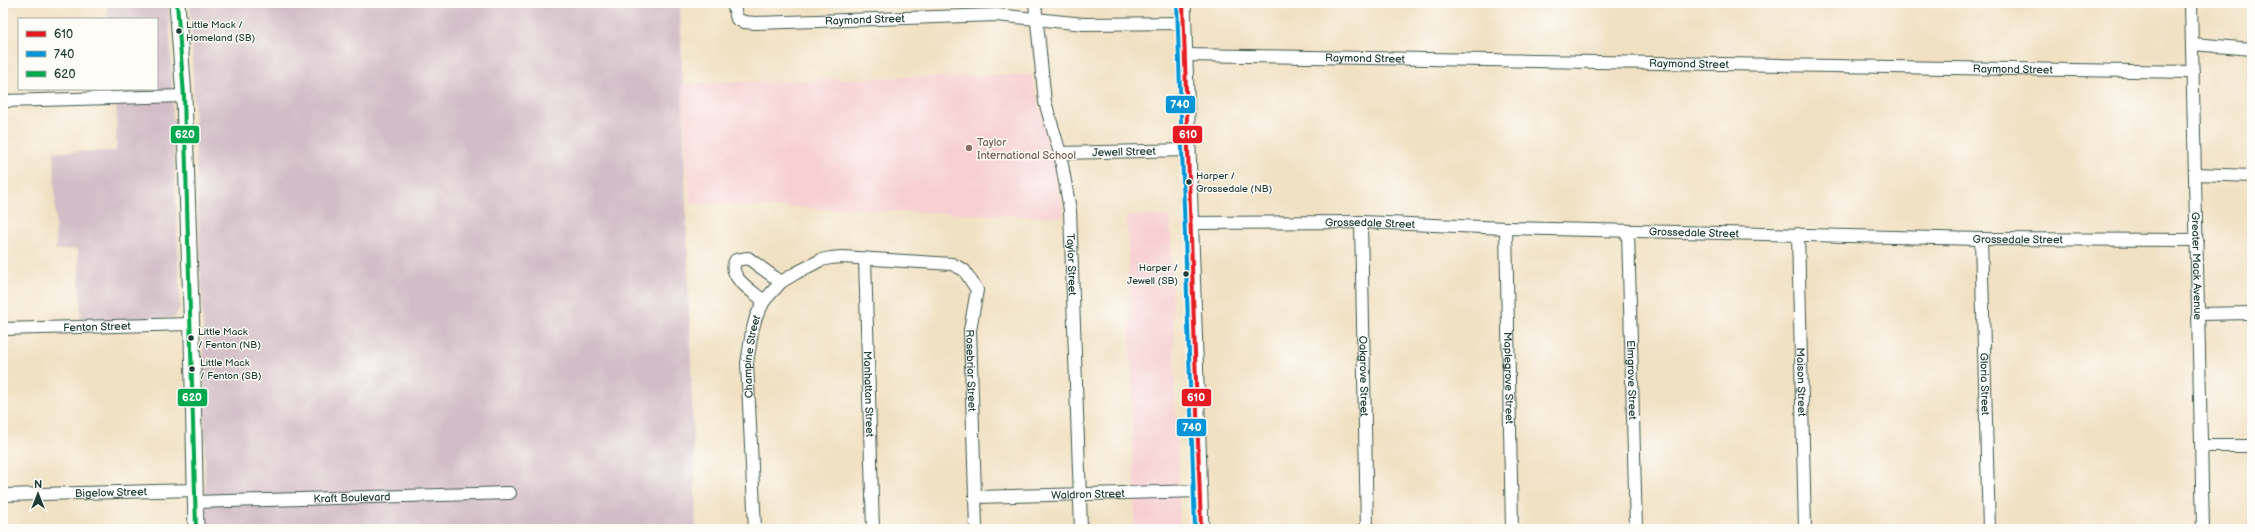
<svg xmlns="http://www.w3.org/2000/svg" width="2255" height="532" font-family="'Balsamiq Sans',sans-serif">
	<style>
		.built { fill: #f7cfd2 }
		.industrial { fill: #d2bdc6 }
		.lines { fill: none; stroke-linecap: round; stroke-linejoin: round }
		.minor-casing { stroke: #3e5649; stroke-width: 14 }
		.major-casing { stroke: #3e5649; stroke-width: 17 }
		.minor { stroke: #fff; stroke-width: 12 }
		.major { stroke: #fff; stroke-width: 15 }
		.bus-1-casing { stroke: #fdfcf7; stroke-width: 7 }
		.bus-2-casing { stroke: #fdfcf7; stroke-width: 7 }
		.bus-3-casing { stroke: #fdfcf7; stroke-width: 7 }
		.bus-1 { stroke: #e51a23; stroke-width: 4 }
		.bus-2 { stroke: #0696d7; stroke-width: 4 }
		.bus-3 { stroke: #00a94e; stroke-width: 4 }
		.bus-dot { fill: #1f3d34; stroke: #fdfcf7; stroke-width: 1.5 }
		.education-dot { fill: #8d6e63; stroke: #fdfcf7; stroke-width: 1.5 }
		.labels { text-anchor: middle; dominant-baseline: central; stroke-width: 3; stroke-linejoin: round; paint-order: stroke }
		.bus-label { font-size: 10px; fill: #1f3d34; stroke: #fdfcf7; text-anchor: start }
		.street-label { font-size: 11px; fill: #1f3d34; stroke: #fdfcf7 }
		.education-label { font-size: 11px; fill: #785e54; stroke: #fdfcf7; text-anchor: start }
		.line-badge { stroke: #fdfcf7; stroke-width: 1.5 }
		.badge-label { font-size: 11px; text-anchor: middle; font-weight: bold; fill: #fff }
	</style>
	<rect width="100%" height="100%" fill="#fdfcf7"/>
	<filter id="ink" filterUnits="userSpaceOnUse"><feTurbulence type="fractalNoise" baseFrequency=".025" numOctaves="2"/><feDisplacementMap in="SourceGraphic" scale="8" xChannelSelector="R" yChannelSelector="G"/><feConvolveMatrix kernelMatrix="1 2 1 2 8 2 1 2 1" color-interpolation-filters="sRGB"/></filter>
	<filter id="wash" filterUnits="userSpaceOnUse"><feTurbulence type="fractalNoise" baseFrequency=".012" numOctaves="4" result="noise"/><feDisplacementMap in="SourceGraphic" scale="16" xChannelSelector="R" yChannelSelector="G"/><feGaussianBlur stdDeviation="0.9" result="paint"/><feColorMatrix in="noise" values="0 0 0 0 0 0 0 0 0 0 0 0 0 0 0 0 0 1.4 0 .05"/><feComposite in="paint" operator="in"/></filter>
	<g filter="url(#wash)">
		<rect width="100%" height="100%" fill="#f1e1c3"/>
		<g class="built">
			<polygon points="1031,74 1050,147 1064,217 690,204 682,83"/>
			<polygon points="1127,216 1170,216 1180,529 1135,529"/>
		</g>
		<g class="industrial">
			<polygon points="89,3 169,3 180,308 174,318 81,322 78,249 56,250 54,152 116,151 117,89 157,89 157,19 108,19 108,6"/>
			<polygon points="190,3 680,3 696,529 206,529 203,330"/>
		</g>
	</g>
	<g filter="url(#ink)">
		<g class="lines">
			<g class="minor-casing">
				<g id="minor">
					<path id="s1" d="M733,3l4,16 7,3 11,1 241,-8 88,9 100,-1"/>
					<path id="s2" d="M1035,3l10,99 15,51 10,57 11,319"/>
					<path id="s3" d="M2191,3l12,526"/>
					<polyline points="2193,44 2252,49"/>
					<path id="s4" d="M1185,55l1008,17"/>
					<polyline points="3,101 184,96"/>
					<path id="s5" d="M1060,153l128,-3"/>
					<polyline points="2196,174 2252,176"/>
					<path id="s6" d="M1361,222l6,307"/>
					<path id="s7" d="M1190,223l171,-1 145,6 475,11 216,1"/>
					<path id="s8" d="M1506,228l6,301"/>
					<path id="s9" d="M1628,231l8,298"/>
					<path id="s10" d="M1798,234l7,295"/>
					<path id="s11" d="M1981,239l8,290"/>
					<path id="s12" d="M865,260l8,269"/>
					<path d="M764,301c-10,-9 -39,-25 -28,-41l12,-2 33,24"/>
					<polyline points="2199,314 2252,313"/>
					<path id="s13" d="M3,329l188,-5"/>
					<polyline points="2202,446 2252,446"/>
					<path id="s14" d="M3,495l192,-5"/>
					<path id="s15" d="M976,497l224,-6"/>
					<path id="s16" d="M195,502l315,-9"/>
					<path id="s17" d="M755,529l-8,-166 5,-31 4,-15 8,-16 17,-19 15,-9 25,-13 10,-2 11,-1 110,7 12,6 13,20 -7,40 6,199"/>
				</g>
			</g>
			<g class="major-casing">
				<g id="major">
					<polyline points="177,3 184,96 192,337 196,529"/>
					<polyline points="1183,3 1201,529"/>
				</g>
			</g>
			<use href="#minor" class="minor"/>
			<use href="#major" class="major"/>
			<g class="bus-1-casing">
				<polyline id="bus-1" points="1183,3 1201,529"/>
			</g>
			<g class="bus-2-casing">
				<polyline id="bus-2" points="1177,3 1195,529"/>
			</g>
			<g class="bus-3-casing">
				<polyline id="bus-3" points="177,3 184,96 196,529"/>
			</g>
			<use href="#bus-1" class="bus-1"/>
			<use href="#bus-2" class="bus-2"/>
			<use href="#bus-3" class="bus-3"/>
		</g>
	</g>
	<g class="bus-dot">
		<circle cx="179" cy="31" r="3.5"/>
		<circle cx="1189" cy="182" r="3.5"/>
		<circle cx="1186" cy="274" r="3.5"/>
		<circle cx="191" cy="338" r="3.5"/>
		<circle cx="192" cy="369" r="3.5"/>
	</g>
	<circle class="education-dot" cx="969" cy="148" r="4"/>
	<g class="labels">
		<g class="bus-label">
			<text x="186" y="25">Little Mack /<tspan x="186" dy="13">Homeland (SB)</tspan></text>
			<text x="1196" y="176">Harper /<tspan x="1196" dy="13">Grossedale (NB)</tspan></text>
			<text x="1178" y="268" text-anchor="end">Harper /<tspan x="1178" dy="13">Jewell (SB)</tspan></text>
			<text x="198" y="332">Little Mack<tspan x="198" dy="13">/ Fenton (NB)</tspan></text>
			<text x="200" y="363">Little Mack<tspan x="200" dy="13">/ Fenton (SB)</tspan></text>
		</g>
		<g class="street-label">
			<text stroke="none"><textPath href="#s1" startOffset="145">Raymond Street</textPath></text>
			<text stroke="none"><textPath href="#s4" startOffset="180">Raymond Street</textPath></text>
			<text stroke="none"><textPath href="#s4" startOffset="504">Raymond Street</textPath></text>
			<text stroke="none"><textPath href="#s4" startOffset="828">Raymond Street</textPath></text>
			<text stroke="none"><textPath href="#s5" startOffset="64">Jewell Street</textPath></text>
			<text stroke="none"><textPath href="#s7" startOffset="180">Grossedale Street</textPath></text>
			<text stroke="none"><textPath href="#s7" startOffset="504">Grossedale Street</textPath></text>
			<text stroke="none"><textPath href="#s7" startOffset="828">Grossedale Street</textPath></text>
			<text stroke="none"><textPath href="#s2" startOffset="265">Taylor Street</textPath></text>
			<text stroke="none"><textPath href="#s3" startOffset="263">Greater Mack Avenue</textPath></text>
			<text stroke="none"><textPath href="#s13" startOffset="94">Fenton Street</textPath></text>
			<text stroke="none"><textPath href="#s17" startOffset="173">Champine Street</textPath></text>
			<text stroke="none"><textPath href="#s17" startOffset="552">Rosebriar Street</textPath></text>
			<text stroke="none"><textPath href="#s6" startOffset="154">Oakgrove Street</textPath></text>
			<text stroke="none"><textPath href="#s8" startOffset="150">Maplegrove Street</textPath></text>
			<text stroke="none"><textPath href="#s9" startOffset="149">Elmgrove Street</textPath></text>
			<text stroke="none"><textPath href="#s10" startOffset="148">Maison Street</textPath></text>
			<text stroke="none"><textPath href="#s11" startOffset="145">Gloria Street</textPath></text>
			<text stroke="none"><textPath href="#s12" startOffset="134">Manhattan Street</textPath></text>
			<text stroke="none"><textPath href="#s14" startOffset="108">Bigelow Street</textPath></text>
			<text stroke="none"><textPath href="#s15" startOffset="112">Waldron Street</textPath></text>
			<text stroke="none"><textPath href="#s16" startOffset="157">Kraft Boulevard</textPath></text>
		</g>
		<g class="education-label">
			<text x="977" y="142">Taylor<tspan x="977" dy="13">International School</tspan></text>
		</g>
	</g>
	<g class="line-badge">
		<rect x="1165" y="95" width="31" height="19" rx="4" fill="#0696d7"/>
		<rect x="170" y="125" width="30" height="19" rx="4" fill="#00a94e"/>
		<rect x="1172" y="125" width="31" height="19" rx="4" fill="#e51a23"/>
		<rect x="177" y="388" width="31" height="19" rx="4" fill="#00a94e"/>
		<rect x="1181" y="388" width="31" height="19" rx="4" fill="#e51a23"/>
		<rect x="1176" y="418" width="31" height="19" rx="4" fill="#0696d7"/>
	</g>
	<g class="badge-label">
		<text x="1180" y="108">740</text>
		<text x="185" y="138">620</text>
		<text x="1188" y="138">610</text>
		<text x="192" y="401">620</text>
		<text x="1196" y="401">610</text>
		<text x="1192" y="431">740</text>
	</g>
	<rect width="2255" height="532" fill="none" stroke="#fdfcf7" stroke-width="16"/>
	<rect x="18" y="18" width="140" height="72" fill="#fdfcf7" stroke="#a4b0a9"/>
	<rect x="26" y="31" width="20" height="6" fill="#e51a23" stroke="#a4b0a9"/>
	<text x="54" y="38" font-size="12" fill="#1f3d34">610</text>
	<rect x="26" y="51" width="20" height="6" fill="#0696d7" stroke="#a4b0a9"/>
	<text x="54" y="58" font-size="12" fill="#1f3d34">740</text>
	<rect x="26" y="71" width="20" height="6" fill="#00a94e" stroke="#a4b0a9"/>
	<text x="54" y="78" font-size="12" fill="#1f3d34">620</text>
	<g transform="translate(38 494)" stroke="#fdfcf7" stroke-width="3" paint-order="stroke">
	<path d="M0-3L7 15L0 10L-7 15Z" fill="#1f3d34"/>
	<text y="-6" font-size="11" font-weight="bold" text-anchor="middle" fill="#1f3d34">N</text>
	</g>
</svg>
